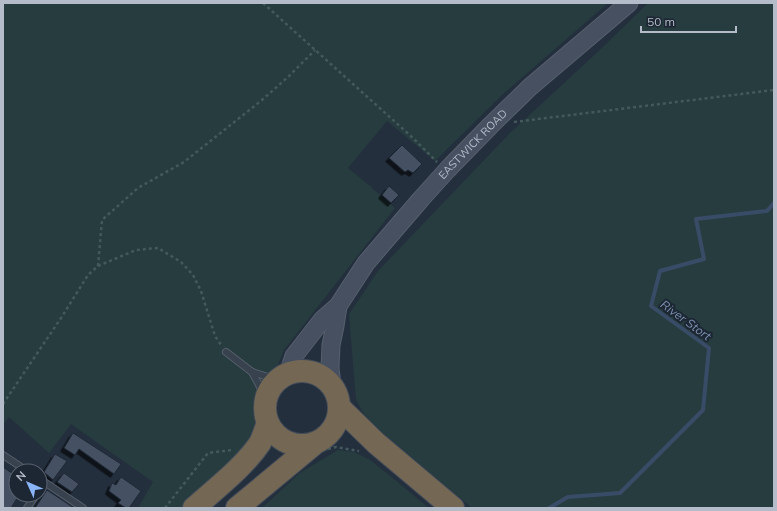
<svg xmlns="http://www.w3.org/2000/svg" width="777" height="511" font-family="Mulish,sans-serif">
	<style>
		.green { fill: #263c3f }
		.lines { fill: none; stroke-linecap: round; stroke-linejoin: round }
		.stream { stroke: #394c67; stroke-width: 4 }
		.building { fill: #455162; stroke: #1f2835; filter: url(#shadow) }
		.lane-casing { stroke: #565f6c; stroke-width: 8 }
		.secondary-casing { stroke: #565f6c; stroke-width: 19 }
		.highway-casing { stroke: #434c59; stroke-width: 24 }
		.path { stroke: #44595c; stroke-width: 2.5; stroke-dasharray: 3 3; stroke-linecap: butt }
		.lane { stroke: #38414e; stroke-width: 6 }
		.secondary { stroke: #465061; stroke-width: 17 }
		.highway { stroke: #746855; stroke-width: 22 }
		.labels { text-anchor: middle; dominant-baseline: central; stroke-width: 4; stroke-linejoin: round; paint-order: stroke }
		.street-label { font-size: 11px; fill: #b4bcc9; stroke: #1d2633 }
		.water-label { font-size: 12px; font-style: italic; fill: #7c92b1; stroke: #1d2633 }
	</style>
	<defs>
		<filter id="shadow"><feDropShadow dx="-3.5" dy="3.5" stdDeviation="0" flood-color="#0009"/></filter>
	</defs>
	<rect width="100%" height="100%" fill="#242f3e"/>
	<g class="green">
		<polygon points="3,3 608,3 503,94 435,161 387,121 348,168 370,186 372,185 371,187 395,208 284,350 261,406 256,435 184,508 138,508 153,482 71,424 49,453 9,417 3,425"/>
		<polygon points="648,3 774,3 774,508 472,508 382,432 364,414 356,400 349,314 378,271 510,133 603,47"/>
		<polygon points="338,450 354,452 370,460 394,479 429,508 262,508 300,473"/>
	</g>
	<g class="lines">
		<polyline class="stream" points="549,508 568,497 620,493 703,410 709,348 651,306 660,271 704,259 696,219 767,211 774,203"/>
	</g>
	<g class="building">
		<polygon points="402,145 422,164 413,173 408,170 405,172 389,158"/>
		<polygon points="389,186 399,195 391,203 382,195"/>
		<polygon points="73,433 121,464 114,474 79,449 75,455 64,448"/>
		<polygon points="55,454 67,461 53,480 44,472"/>
		<polygon points="3,467 16,476 16,495 19,495 11,508 3,508"/>
		<polygon points="64,473 79,484 72,492 57,482"/>
		<polygon points="121,477 141,491 129,508 126,508 118,503 121,500 109,491 112,483 116,485"/>
		<polygon points="47,490 74,508 35,508"/>
	</g>
	<g class="lines">
		<g class="lane-casing">
			<g id="lane">
				<polyline points="226,352 252,372 268,377 281,378"/>
				<polyline points="252,372 266,398"/>
				<polyline points="3,455 27,471"/>
				<polyline points="40,479 83,508"/>
				<polyline points="27,508 36,495"/>
			</g>
		</g>
		<g class="secondary-casing">
			<g id="secondary">
				<path id="s1" d="M288,374l6,-18 28,-36 16,-14 28,-43 55,-64 27,-30 43,-44 39,-38 99,-84"/>
				<polyline points="332,385 330,368 331,345 335,326 338,306"/>
			</g>
		</g>
		<g class="highway-casing">
			<g id="highway">
				<circle cx="302" cy="408" r="37"/>
				<polyline points="340,408 376,443 453,508"/>
				<path d="M194,508c21,-19 50,-41 66,-65 3,-6 5,-13 8,-20"/>
				<polyline points="237,508 313,445"/>
			</g>
		</g>
		<g class="path">
			<polyline points="263,3 413,138 437,162"/>
			<polyline points="514,122 774,90"/>
			<polyline points="98,266 102,220 138,188 184,162 262,100 289,76 315,50"/>
			<polyline points="3,404 61,318 88,275 98,266 136,250 158,248 181,262 193,275 201,291 215,336 221,345"/>
			<polyline points="328,449 336,447 359,451"/>
			<polyline points="165,508 208,453 232,450"/>
		</g>
		<use href="#lane" class="lane"/>
		<use href="#secondary" class="secondary"/>
		<use href="#highway" class="highway"/>
	</g>
	<g class="labels">
		<g class="street-label">
			<text stroke="none"><textPath href="#s1" startOffset="297">EASTWICK ROAD</textPath></text>
		</g>
		<g class="water-label">
			<text transform="translate(686 320) rotate(36)">River Stort</text>
		</g>
	</g>
	<rect width="777" height="511" fill="none" stroke="#b4bcc9" stroke-width="8"/>
	<g transform="translate(28 483) rotate(315)"><circle r="19" fill="#1d2633" stroke="#59626f"/>
	<path d="M0-3L7 15L0 10L-7 15Z" fill="#8ab4f8"/>
	<text y="-6" font-size="11" font-weight="bold" text-anchor="middle" fill="#b4bcc9">N</text>
	</g>
	<path d="M641 26v6h95v-6" fill="none" stroke="#b4bcc9" stroke-width="2"/>
	<text x="647" y="26" font-size="12" fill="#b4bcc9" stroke="#1d2633" stroke-width="3" paint-order="stroke">50 m</text>
</svg>
